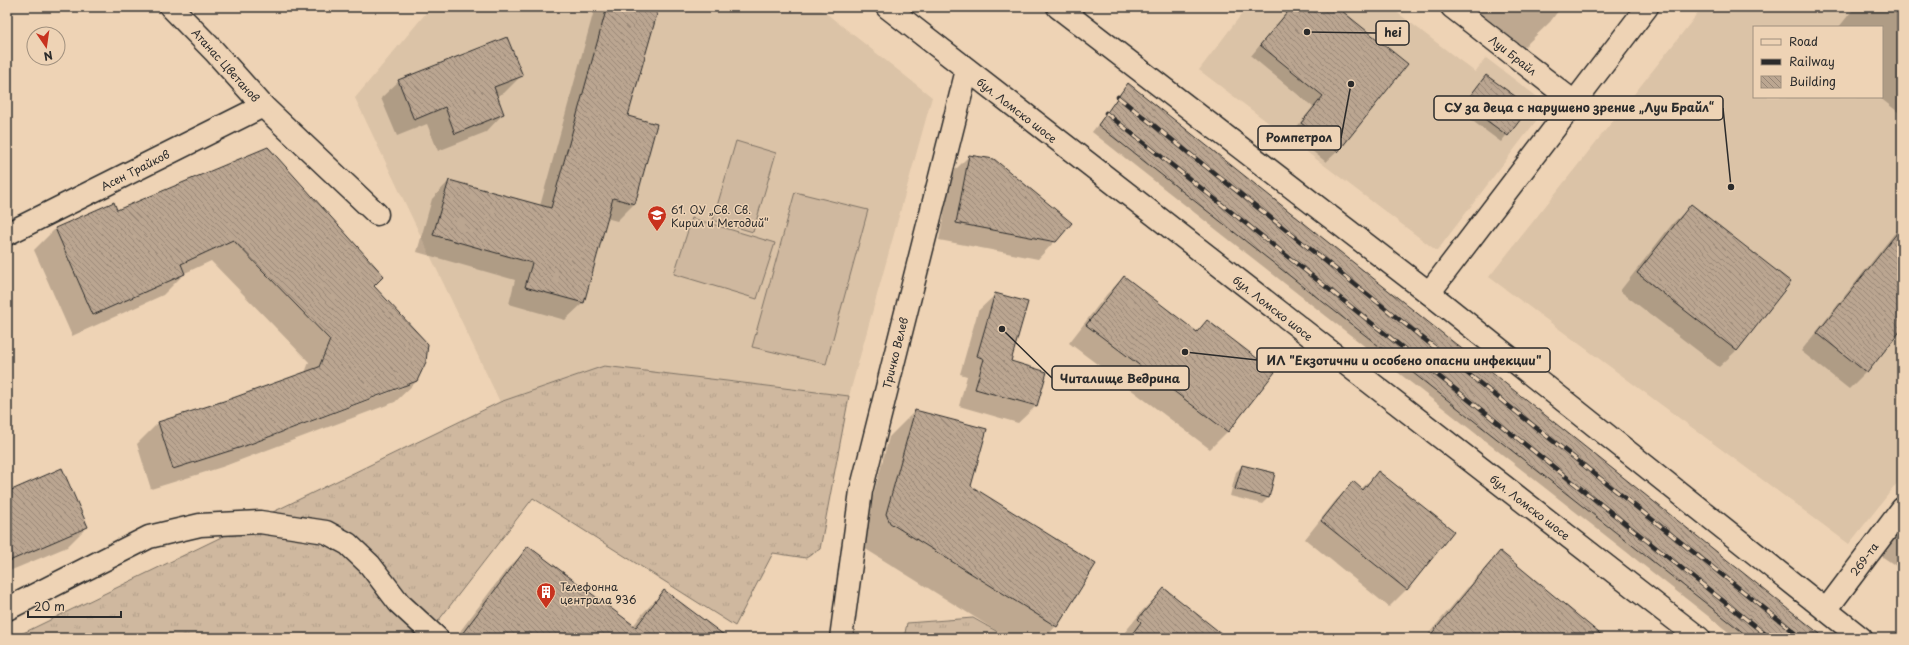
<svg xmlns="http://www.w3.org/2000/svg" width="1909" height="645" font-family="'Playpen Sans',sans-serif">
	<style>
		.built { fill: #dbc3a7; fill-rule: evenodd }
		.grass { fill: url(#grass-tufts); stroke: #7d7265 }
		.pitch { fill: #cfb89f; stroke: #7d7265 }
		.shadow { fill: #0003; fill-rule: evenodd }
		.building { fill: url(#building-back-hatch); stroke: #2b2b2b }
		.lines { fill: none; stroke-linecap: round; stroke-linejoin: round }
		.minor-casing { stroke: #2b2b2b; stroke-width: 25 }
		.primary-casing { stroke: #2b2b2b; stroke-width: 25 }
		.minor { stroke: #eed3b5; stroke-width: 22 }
		.primary { stroke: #eed3b5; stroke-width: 22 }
		.rail-casing { stroke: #2b2b2b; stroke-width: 4.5 }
		.rail { stroke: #eed3b5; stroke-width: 3; stroke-dasharray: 9; stroke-linecap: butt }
		.labels { text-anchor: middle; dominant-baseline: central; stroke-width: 3; stroke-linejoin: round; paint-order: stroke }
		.street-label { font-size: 11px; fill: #2b2b2b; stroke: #eed3b5 }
		.poi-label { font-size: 11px; fill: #2b2b2b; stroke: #eed3b5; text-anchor: start }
		.leader { fill: none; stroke: #2b2b2b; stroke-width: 1.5 }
		.callout-dot { fill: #2b2b2b; stroke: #eed3b5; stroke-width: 1.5 }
		.callout { fill: #eed3b5; stroke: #2b2b2b; stroke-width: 1.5 }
		.callout-label { font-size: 12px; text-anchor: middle; font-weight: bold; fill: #2b2b2b }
	</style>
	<defs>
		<pattern id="grass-tufts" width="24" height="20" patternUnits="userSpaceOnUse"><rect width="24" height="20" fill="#cfb89f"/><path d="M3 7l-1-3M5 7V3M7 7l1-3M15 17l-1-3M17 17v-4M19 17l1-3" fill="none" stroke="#b29e89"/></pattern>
		<pattern id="building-back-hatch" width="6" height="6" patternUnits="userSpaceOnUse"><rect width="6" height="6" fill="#bba691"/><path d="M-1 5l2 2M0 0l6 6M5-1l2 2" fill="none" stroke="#988777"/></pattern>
	</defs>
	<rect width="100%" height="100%" fill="#eed3b5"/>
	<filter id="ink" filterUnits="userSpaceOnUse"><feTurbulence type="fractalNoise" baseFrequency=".025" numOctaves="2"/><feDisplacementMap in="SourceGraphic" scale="8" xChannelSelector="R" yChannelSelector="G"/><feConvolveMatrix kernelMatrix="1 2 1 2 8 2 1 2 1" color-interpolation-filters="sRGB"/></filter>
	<g filter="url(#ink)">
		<g class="built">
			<polygon points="431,7 818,7 932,97 849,396 604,366 500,402 355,98"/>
			<polygon points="1247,7 1390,7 1475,72 1486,58 1548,105 1437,251 1199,70"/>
			<path d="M1703,7h199v470l-53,67 -360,-267zM1754,27h128v70h-128z"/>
		</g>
		<g class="grass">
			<polygon points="604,366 849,396 820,549 806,558 773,553 735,626 533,498 425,638 13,638 500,402"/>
			<polygon points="973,618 996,631 1003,638 904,638 907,623"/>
		</g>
		<g class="pitch">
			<polygon points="736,141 776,153 753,232 713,220"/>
			<polygon points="795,192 868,210 826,364 752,347"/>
			<polygon points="692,218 775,243 757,299 674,274"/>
		</g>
		<g class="shadow">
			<polygon points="595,7 658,7 627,117 634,204 617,221 606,218 583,303 565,320 509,304 515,280 417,252 432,199 449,181 540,206"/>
			<polygon points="1291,7 1336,7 1407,64 1337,152 1326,162 1291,134 1313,107 1251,56"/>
			<polygon points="1472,7 1561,7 1550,22 1524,47"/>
			<polygon points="1855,7 1902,7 1902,115 1879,97 1882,97 1882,27 1839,27"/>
			<polygon points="521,76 504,93 496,96 503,114 486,132 438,151 427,124 397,136 381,98 399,81"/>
			<polygon points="1486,76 1529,107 1501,142 1459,111"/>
			<polygon points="1128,85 1823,638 1736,638 1092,132"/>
			<path d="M268,149l105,137 44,95 -22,21 -173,65 -71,22 -14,-45 21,-21 72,-23 75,-27 4,-11 -98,-101 -26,12 -22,22 -91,41 -38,-86 21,-21 58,-26 4,8zM404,385v2l-164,61v-2z"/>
			<polygon points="969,156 1055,241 1038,259 939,240 952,173"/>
			<polygon points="1691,206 1737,350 1719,367 1620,291 1673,223"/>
			<polygon points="1902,224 1902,327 1866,372 1849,389 1801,351"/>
			<polygon points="1124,277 1196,332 1207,321 1273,372 1227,432 1210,449 1069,343 1107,294"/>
			<polygon points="996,294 1009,362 1036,406 1018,423 959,406 967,376 960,374 978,311"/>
			<polygon points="915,411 970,486 1056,626 1045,638 1008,638 864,548 861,541 889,437"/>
			<polygon points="1242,466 1268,498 1262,504 1230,496 1236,472"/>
			<polygon points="1378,473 1407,589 1389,607 1305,539 1336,500 1353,483 1361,489"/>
			<polygon points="7,494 87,527 67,547 7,572"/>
			<polygon points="1902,513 1902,570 1880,555"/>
			<polygon points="529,548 633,626 643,613 664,591 720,638 455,638 507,569"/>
			<polygon points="1500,553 1603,638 1425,638 1479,574"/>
			<polygon points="1164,589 1225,638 1120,638 1143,610"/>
		</g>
		<g class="building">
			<polygon points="607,7 659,7 628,116 657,124 635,204 613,198 584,303 525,287 532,263 433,235 449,180 551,208"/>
			<polygon points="1292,7 1337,7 1408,64 1338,152 1301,123 1323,96 1260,45"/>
			<polygon points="507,37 523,76 494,87 504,114 455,134 445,107 414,120 398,80"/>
			<polygon points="1486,75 1530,107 1508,136 1464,104"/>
			<polygon points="1128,83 1825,638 1750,638 1098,125"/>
			<polygon points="268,147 384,276 374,286 428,344 426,362 417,381 245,446 173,469 158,422 230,399 319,367 330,340 233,240 181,264 185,274 93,315 55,228 114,202 117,210"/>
			<polygon points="969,155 994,159 1072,223 1056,242 956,223"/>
			<polygon points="1691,204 1791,282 1737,351 1637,273"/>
			<polygon points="1902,227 1902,329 1867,373 1817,333"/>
			<polygon points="1124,276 1197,332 1207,320 1275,372 1228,432 1086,325"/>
			<polygon points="995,293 1028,302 1011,361 1047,372 1037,406 975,389 984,359 977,356"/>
			<polygon points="915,410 987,429 971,486 1096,564 1057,627 890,523 886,514"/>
			<polygon points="1242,465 1275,473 1269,498 1235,489"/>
			<polygon points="62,468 88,527 7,562 7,492"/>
			<polygon points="1378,471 1454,531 1407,590 1321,521 1353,481 1363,490"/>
			<polygon points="528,546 636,627 664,590 728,638 459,638"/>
			<polygon points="1500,551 1605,638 1428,638"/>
			<polygon points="1164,588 1227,638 1129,638 1141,622 1138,619"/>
		</g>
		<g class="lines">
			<g class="minor-casing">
				<g id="minor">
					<polyline points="171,7 214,51 263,106 377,214"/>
					<polyline points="1452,7 1574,102"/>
					<polyline points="7,234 263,106"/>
					<polyline points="1429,293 1647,7"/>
					<polyline points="7,609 149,537 200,525 260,522 326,532 348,544 370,565 399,603 437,638"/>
					<polyline points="1826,610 1902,509"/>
					<polyline points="841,638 861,491 967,70"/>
				</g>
			</g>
			<g class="primary-casing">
				<g id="primary">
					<polyline points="887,7 1699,638"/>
					<polyline points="1058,7 1429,293 1861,638"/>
				</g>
			</g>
			<use href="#minor" class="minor"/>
			<use href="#primary" class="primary"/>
			<g class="rail-casing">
				<g id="rail">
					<polyline points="1118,97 1802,638"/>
					<polyline points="1106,113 1770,638"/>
				</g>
			</g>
			<use href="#rail" class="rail"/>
		</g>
	</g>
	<defs>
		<g id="school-pin" transform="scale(1)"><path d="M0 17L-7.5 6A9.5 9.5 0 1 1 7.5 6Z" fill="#c8321e" stroke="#eed3b5"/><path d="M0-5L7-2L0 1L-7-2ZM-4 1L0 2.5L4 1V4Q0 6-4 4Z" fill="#fff"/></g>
		<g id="building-pin" transform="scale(1)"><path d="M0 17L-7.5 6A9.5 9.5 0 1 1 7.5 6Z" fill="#c8321e" stroke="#eed3b5"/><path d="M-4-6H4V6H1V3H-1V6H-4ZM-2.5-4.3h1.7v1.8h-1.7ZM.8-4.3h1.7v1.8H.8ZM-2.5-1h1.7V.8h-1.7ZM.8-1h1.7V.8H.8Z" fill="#fff"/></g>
	</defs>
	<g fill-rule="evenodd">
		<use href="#school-pin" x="657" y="215"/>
		<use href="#building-pin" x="546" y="592"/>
	</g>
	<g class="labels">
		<g class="street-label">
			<text transform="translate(1513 55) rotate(38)">Луи Брайл</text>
			<text transform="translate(226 65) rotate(48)">Атанас Цветанов</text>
			<text transform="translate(1017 110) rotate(38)">бул. Ломско шосе</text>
			<text transform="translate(135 170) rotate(-27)">Асен Трайков</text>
			<text transform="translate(1273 308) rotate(38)">бул. Ломско шосе</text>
			<text transform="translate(895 353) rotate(-76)">Тричко Велев</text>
			<text transform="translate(1530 507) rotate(38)">бул. Ломско шосе</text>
			<text transform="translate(1864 559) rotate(-53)">269-та</text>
		</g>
		<g class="poi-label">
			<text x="671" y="209">61. ОУ „Св. Св.<tspan x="671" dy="13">Кирил и Методий“</tspan></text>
			<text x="560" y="586">Телефонна<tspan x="560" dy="13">централа 936</tspan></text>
		</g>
	</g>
	<path class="leader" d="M1307 32L1376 33M1731 187L1723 108M1351 84L1341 138M1185 352L1257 360M1002 329L1052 378"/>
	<g class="callout-dot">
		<circle cx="1307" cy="32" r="4"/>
		<circle cx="1731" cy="187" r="4"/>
		<circle cx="1351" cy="84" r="4"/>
		<circle cx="1185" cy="352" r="4"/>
		<circle cx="1002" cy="329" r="4"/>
	</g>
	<g class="callout">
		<rect x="1376" y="21" width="33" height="24" rx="4"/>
		<rect x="1434" y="96" width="289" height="24" rx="4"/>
		<rect x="1258" y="126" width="83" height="24" rx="4"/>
		<rect x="1257" y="348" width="293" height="24" rx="4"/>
		<rect x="1052" y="366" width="137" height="24" rx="4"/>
	</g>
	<g class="callout-label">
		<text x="1393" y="37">hei</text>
		<text x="1579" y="112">СУ за деца с нарушено зрение „Луи Брайл“</text>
		<text x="1299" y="142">Ромпетрол</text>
		<text x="1404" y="365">ИЛ "Екзотични и особено опасни инфекции"</text>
		<text x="1120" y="383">Читалище Ведрина</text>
	</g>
	<rect width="1909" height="645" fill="none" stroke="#eed3b5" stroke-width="24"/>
	<rect x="12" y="12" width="1885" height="621" fill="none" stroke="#2b2b2b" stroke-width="1.5" filter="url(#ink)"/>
	<rect x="1753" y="26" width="130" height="72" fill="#eed3b5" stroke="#a0907e"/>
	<rect x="1761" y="39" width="20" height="6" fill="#eed3b5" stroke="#a0907e"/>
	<text x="1789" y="46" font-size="12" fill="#2b2b2b">Road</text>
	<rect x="1761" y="59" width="20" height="6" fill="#2b2b2b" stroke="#a0907e"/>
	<text x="1789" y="66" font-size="12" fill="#2b2b2b">Railway</text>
	<rect x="1761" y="76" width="20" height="12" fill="url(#building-back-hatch)" stroke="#a0907e"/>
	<text x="1789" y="86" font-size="12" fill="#2b2b2b">Building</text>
	<g transform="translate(46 46) rotate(167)"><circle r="19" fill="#eed3b5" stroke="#a0907e"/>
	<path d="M0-3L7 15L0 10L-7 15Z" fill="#c8321e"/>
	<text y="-6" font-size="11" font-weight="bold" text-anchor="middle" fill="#2b2b2b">N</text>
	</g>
	<path d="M28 611v6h93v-6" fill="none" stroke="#2b2b2b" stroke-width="2"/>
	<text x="34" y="611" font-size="12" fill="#2b2b2b" stroke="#eed3b5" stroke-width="3" paint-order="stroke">20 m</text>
</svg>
